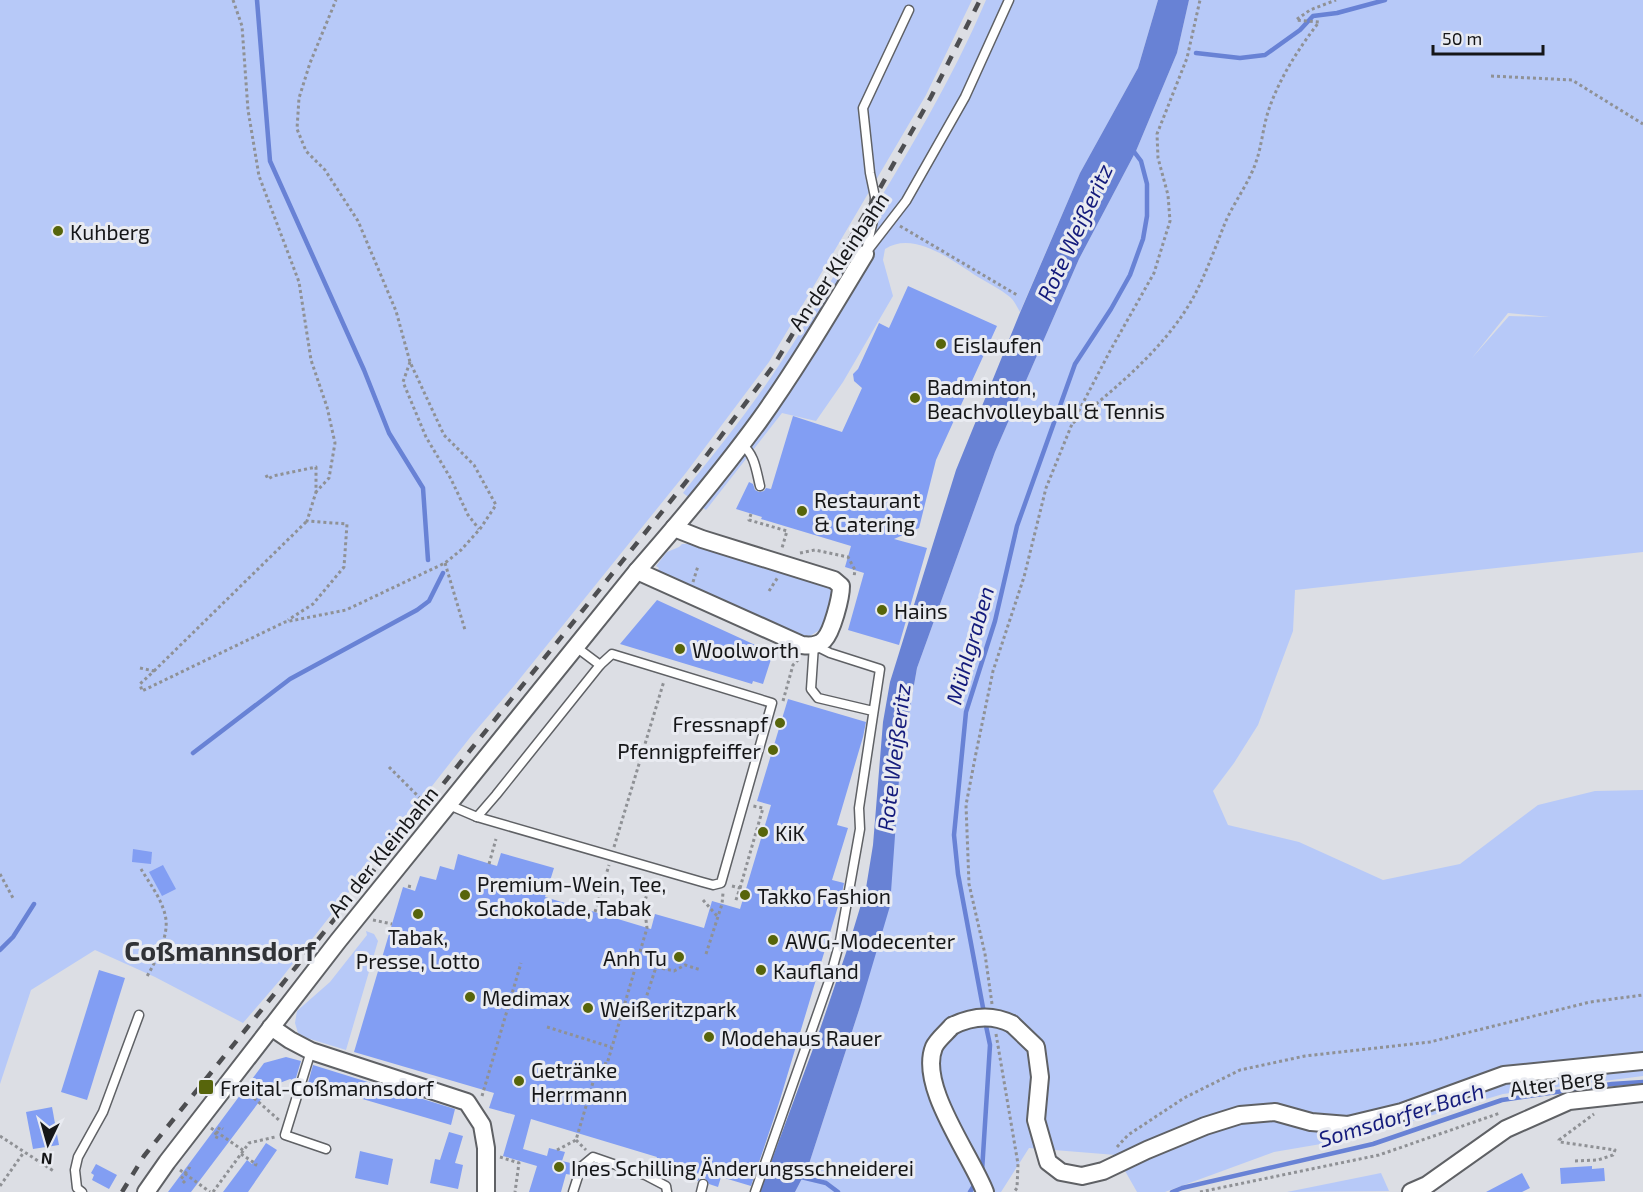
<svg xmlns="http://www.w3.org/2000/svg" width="1643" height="1192" font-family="'Exo 2',sans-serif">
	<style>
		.green { fill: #b7c9f8; fill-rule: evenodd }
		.water { fill: #6882d5 }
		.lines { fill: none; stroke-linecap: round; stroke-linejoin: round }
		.stream { stroke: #6882d5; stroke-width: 4.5 }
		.building { fill: #829ef3 }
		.lane-casing { stroke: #5f6165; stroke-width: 11 }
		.street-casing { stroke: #5f6165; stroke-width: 20 }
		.path { stroke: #8f9195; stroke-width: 3; stroke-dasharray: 3 3; stroke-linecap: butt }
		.lane { stroke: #fff; stroke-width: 8 }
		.street { stroke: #fff; stroke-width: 16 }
		.rail { stroke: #4d4e51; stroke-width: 4.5; stroke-dasharray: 10 10; stroke-linecap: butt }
		.street-bridge-casing { stroke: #5f6165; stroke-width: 20; stroke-linecap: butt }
		.street-bridge { stroke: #fff; stroke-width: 16 }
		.poi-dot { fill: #57650b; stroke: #e9ebf1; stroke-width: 2 }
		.labels { text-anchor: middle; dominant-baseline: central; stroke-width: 6; stroke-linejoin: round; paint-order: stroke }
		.poi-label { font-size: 21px; fill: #151618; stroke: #e9ebf1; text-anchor: start }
		.street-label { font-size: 21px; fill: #151618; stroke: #e9ebf1 }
		.water-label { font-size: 22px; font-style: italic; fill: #141b7c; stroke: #e9ebf1 }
		.district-label { font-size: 27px; font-weight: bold; fill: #313337; stroke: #e9ebf1 }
	</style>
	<rect width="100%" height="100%" fill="#dcdee4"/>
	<g class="green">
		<polygon points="0,0 972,0 926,95 769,362 685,474 514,686 472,735 280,980 243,1023 155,977 95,950 31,990 0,1084"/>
		<path d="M986,0h172l-20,68 -58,105 -60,139c-3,-5 -6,-12 -10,-15 -10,-8 -22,-14 -32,-20 -25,-16 -64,-47 -93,-28l-2,11 10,36 -50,86 -27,39 -34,-8 -76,97 -23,-17c33,-42 67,-83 96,-128 30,-44 55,-91 83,-136 44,-73 91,-151 124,-229z"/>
		<path d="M1189,0h454v552l-348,38 -2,41 -35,94 -24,38 -21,28 15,34 71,17 84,38 77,-16 78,-59 57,-14 48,-1v286l-140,18 -147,44 -82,14 -109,40h-28l-21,-37 -87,-7 -28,44h-206l13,-25 52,-160 57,-339 78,-216 84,-193 57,-108 41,-98zM1508,313l42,4 -41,-1 -37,42z"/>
		<polygon points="682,544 694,544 826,584 830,588 832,596 821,629 810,636 801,635 659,574 657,571 659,568 656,566 667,552 679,547"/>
		<polygon points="366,931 374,934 378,941 346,1050 307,1038 298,1033 295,1023 297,1011 330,982 367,935"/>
		<polygon points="1381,1173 1389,1191 1287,1192"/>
	</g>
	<polygon class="water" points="1158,0 1189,0 1177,53 1136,151 1079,259 995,452 917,668 900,765 890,906 860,1007 808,1167 795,1192 760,1192 817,1038 849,944 866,888 873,845 883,722 890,682 956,470 1019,315 1080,173 1138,68"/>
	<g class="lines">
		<g class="stream">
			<polyline points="257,0 270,161 364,370 389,433 423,488 428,560"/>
			<polyline points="1196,53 1240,58 1265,55 1300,30 1313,16 1337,13 1385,0"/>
			<polyline points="193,753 290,679 417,610 429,601 443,573"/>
			<polyline points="0,950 13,937 34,904"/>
			<polyline points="984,1013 958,874 954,835 966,712 995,621 1017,526 1075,364 1111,309 1130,275 1143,239 1147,216 1147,184 1141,161 1132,149"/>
			<polyline points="982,1171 990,1045 985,1021"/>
			<polyline points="797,1176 826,1183 838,1192"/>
			<polyline points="970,1192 975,1184"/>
			<polyline points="1172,1192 1182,1188 1373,1144 1502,1100 1612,1084 1643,1082"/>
		</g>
	</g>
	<g class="building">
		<polygon points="908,286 997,326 936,460 919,528 894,539 927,548 899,645 848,630 864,573 845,567 851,546 761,519 762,517 736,509 749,482 753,484 755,490 759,492 764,491 766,488 771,489 793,416 842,432 862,388 854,381 853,374 858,369 879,323 889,328"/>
		<polygon points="657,600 773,653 763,684 753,681 752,684 620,644"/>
		<polygon points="788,699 866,722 863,737 837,825 848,828 832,880 844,883 842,893 779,1103 751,1186 721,1177 718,1187 709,1184 705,1178 701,1178 698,1181 653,1168 657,1157 531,1119 523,1149 547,1156 549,1148 565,1152 562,1161 575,1164 572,1175 566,1174 561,1192 529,1192 537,1166 503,1156 515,1115 489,1108 494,1093 354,1052 403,887 415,891 420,876 436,880 440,866 454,870 458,854 497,866 501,853 554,868 545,897 651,929 655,914 704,928 712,901 740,909 771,805 757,801"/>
		<polygon points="133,849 152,852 151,864 132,862"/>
		<polygon points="163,865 176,889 162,896 149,872"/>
		<polygon points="99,970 125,978 87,1100 61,1092"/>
		<polygon points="286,1057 301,1061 295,1081 290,1079 277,1084 268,1096 265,1094 191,1192 168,1192 264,1063"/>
		<polygon points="313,1065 455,1109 451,1125 308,1083"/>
		<polygon points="52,1107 59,1145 33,1149 26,1112"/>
		<polygon points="449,1132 463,1136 455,1163 463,1165 458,1189 430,1183 435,1159 440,1160"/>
		<polygon points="266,1143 277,1150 248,1192 223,1192 247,1160 252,1164"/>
		<polygon points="360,1151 393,1159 388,1185 355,1178"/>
		<polygon points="96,1164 117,1175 109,1189 92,1180 94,1175 91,1173"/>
		<polygon points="1592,1166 1592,1169 1604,1168 1605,1181 1561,1184 1560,1168"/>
		<polygon points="1522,1173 1530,1188 1522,1192 1486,1192"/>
	</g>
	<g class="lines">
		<g class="lane-casing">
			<g id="lane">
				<polyline points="866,251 874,216 875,197 870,173 863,108 909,10"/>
				<polyline points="865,254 906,201 965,97 1009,0"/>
				<path d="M741,444c14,10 15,26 19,42"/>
				<polyline points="576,647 600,665"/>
				<polygon points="612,654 772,703 721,883 713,885 702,882 477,817 496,795 600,665"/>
				<polyline points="449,805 477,817"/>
				<polyline points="311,1051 285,1135 326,1149"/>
				<polyline points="82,1192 77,1188 75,1170 78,1157 103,1112 139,1015"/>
				<polyline points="573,1192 581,1167 593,1157 645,1175 666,1186 667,1192"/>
				<polyline points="701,1192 703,1184"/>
				<polyline points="755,1192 829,981 840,941 860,829 859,808 880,669 830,653 814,645 811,689 818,698 873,711"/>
			</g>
		</g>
		<g class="street-casing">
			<g id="street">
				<path d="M637,571l165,74c7,1 16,1 22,-5 8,-8 17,-42 17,-54l-7,-6 -132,-41 -28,-11"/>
				<polyline points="1012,1024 1036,1047 1040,1077 1036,1120 1048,1162 1061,1172 1082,1176 1103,1171 1147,1150 1205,1126 1240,1115 1275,1112 1311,1122 1348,1125 1402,1112 1504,1075 1643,1061"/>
				<path d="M952,1026c-5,6 -15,14 -18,21 -16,39 37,108 51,145"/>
				<polyline points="271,1027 290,1040 311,1051 467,1102 482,1125 486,1148 486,1192"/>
				<path d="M146,1192l21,-30 171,-221 299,-370c42,-48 84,-98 122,-150 38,-53 72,-111 106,-167"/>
				<polyline points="1411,1192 1427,1185 1506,1129 1569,1101 1643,1093"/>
			</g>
		</g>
		<g class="path">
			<polyline points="233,0 242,26 248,110 259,176 299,282 311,360 327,407 335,443 329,478 316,492"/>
			<polyline points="1491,76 1572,80 1643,124"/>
			<polyline points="900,226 1017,295"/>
			<polyline points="410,362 403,382 426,437 451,479 468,515 479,529"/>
			<path d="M1073,423c44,-36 92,-75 120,-125 13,-24 22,-50 32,-75 9,-21 24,-40 31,-61 6,-17 7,-36 13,-53 11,-32 30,-61 50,-87l-23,-2 14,-10 26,-10"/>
			<polyline points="266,475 268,479 273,476 316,467 316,492 307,521 347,524 344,567 313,604 288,620"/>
			<polyline points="751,514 749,520 787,531 782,548"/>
			<polyline points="800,553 815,550 848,557 855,570 854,577"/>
			<polyline points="445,563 465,630"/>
			<polyline points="693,582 698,566"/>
			<polyline points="769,591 778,577"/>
			<polyline points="140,668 154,671 140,684 142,691 285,622 346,610 445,563 461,550 480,529 496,505 474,465 444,435 410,362 396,311 358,221 325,170 306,151 297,129 299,98 310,63 336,0"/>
			<polyline points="154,671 307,521"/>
			<polyline points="783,701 793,665 798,660"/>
			<polyline points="389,767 421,799"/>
			<polyline points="614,847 664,681"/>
			<polyline points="489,864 496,839"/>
			<path d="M141,869c9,15 23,33 25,51 2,18 -11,43 -20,58"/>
			<polyline points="0,874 13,898"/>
			<polyline points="408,886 412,887"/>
			<polyline points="732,886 740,888 735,903"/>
			<polyline points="740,888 763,808 753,806"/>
			<polyline points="703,900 717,916"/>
			<polyline points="595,912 609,865"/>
			<polyline points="373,920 392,924"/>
			<polyline points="706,954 722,904 723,893"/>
			<polyline points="645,1001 656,967 674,971 685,965 701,970"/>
			<polyline points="992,1004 985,954 969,884 966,805 976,753 993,671 1024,577 1046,488 1072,424 1110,351 1154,273 1170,221 1168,195 1158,158 1157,134 1187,58 1200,0"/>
			<polyline points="547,1027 611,1047"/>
			<polyline points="996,1034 1018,1164 1017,1188 1014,1192"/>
			<polyline points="245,1094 247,1092 279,1120"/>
			<polyline points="482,1096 521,963"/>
			<polyline points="211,1128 244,1151"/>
			<polyline points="0,1136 55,1172"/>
			<polyline points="218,1138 214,1136 220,1127 223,1129"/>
			<polyline points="576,1140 586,1150"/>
			<polyline points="1117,1147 1128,1135 1184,1098 1240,1070 1305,1056 1430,1042 1590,1002 1643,995"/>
			<polyline points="557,1150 576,1140 599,1062 607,1064 647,928 644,904 650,884"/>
			<polyline points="241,1154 256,1164 255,1166"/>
			<polyline points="500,1157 519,1163 515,1192"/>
			<polyline points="1575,1161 1598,1160 1613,1155 1615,1150 1560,1142 1559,1140 1594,1114"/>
			<polyline points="180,1170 210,1192"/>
			<polyline points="185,1183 181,1179 189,1168 193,1170"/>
			<polyline points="0,1186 24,1152"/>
			<polyline points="213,1192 249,1143 275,1137"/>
			<polyline points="1200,1192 1379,1155 1500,1113"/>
		</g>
		<use href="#lane" class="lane"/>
		<use href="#street" class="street"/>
		<polyline class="rail" points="122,1192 144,1156 698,467 774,365 875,197 931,97 980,0"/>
		<g class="street-bridge-casing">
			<path id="street-bridge" d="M952,1026c20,-10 40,-12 60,-2"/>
		</g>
		<use href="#street-bridge" class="street-bridge"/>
	</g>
	<g class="poi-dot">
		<circle cx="58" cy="231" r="6"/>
		<circle cx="941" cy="344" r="6"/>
		<circle cx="915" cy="398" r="6"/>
		<circle cx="802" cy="511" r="6"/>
		<circle cx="882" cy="610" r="6"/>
		<circle cx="680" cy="649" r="6"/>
		<circle cx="780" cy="723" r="6"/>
		<circle cx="773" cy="750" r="6"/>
		<circle cx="763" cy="832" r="6"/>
		<circle cx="465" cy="895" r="6"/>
		<circle cx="745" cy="895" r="6"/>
		<circle cx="418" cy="914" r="6"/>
		<circle cx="773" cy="940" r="6"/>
		<circle cx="679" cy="957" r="6"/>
		<circle cx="761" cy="970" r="6"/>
		<circle cx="470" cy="997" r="6"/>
		<circle cx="588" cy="1008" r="6"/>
		<circle cx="709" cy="1037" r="6"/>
		<circle cx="519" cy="1081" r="6"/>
		<rect x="198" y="1079" width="16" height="16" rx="3"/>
		<circle cx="559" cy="1167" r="6"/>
	</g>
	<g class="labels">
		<g class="poi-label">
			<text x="70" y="231">Kuhberg</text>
			<text x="953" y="344">Eislaufen</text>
			<text x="927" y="386">Badminton,<tspan x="927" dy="24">Beachvolleyball &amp; Tennis</tspan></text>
			<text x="814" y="499">Restaurant<tspan x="814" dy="24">&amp; Catering</tspan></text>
			<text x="894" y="610">Hains</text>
			<text x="692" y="649">Woolworth</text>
			<text x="768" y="723" text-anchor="end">Fressnapf</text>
			<text x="761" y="750" text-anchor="end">Pfennigpfeiffer</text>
			<text x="775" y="832">KiK</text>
			<text x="477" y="883">Premium-Wein, Tee,<tspan x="477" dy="24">Schokolade, Tabak</tspan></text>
			<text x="757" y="895">Takko Fashion</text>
			<text x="418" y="936" text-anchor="middle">Tabak,<tspan x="418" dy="24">Presse, Lotto</tspan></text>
			<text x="785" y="940">AWG-Modecenter</text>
			<text x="667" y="957" text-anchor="end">Anh Tu</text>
			<text x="773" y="970">Kaufland</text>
			<text x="482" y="997">Medimax</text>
			<text x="600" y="1008">Weißeritzpark</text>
			<text x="721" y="1037">Modehaus Rauer</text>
			<text x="531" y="1069">Getränke<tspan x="531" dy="24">Herrmann</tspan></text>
			<text x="220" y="1087">Freital-Coßmannsdorf</text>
			<text x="571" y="1167">Ines Schilling Änderungsschneiderei</text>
		</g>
		<g class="street-label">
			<text transform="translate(838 261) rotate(-56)">An der Kleinbahn</text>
			<text transform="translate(382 851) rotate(-51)">An der Kleinbahn</text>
			<text transform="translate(1557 1082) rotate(-8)">Alter Berg</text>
		</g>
		<g class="water-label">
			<text transform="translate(1074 232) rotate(-65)">Rote Weißeritz</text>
			<text transform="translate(969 645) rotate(-74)">Mühlgraben</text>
			<text transform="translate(893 757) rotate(-83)">Rote Weißeritz</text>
			<text transform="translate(1401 1114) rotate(-17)">Somsdorfer Bach</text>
		</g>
		<g class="district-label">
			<text x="220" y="950">Coßmannsdorf</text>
		</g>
	</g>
	<g transform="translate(48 1144) rotate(185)" stroke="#e9ebf1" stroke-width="4.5" paint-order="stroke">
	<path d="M0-4.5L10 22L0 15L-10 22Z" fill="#151618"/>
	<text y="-9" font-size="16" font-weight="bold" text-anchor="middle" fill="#151618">N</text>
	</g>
	<path d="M1433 45v9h110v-9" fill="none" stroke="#151618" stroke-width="3"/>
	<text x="1442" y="45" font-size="18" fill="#151618" stroke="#e9ebf1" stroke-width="4.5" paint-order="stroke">50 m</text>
</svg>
